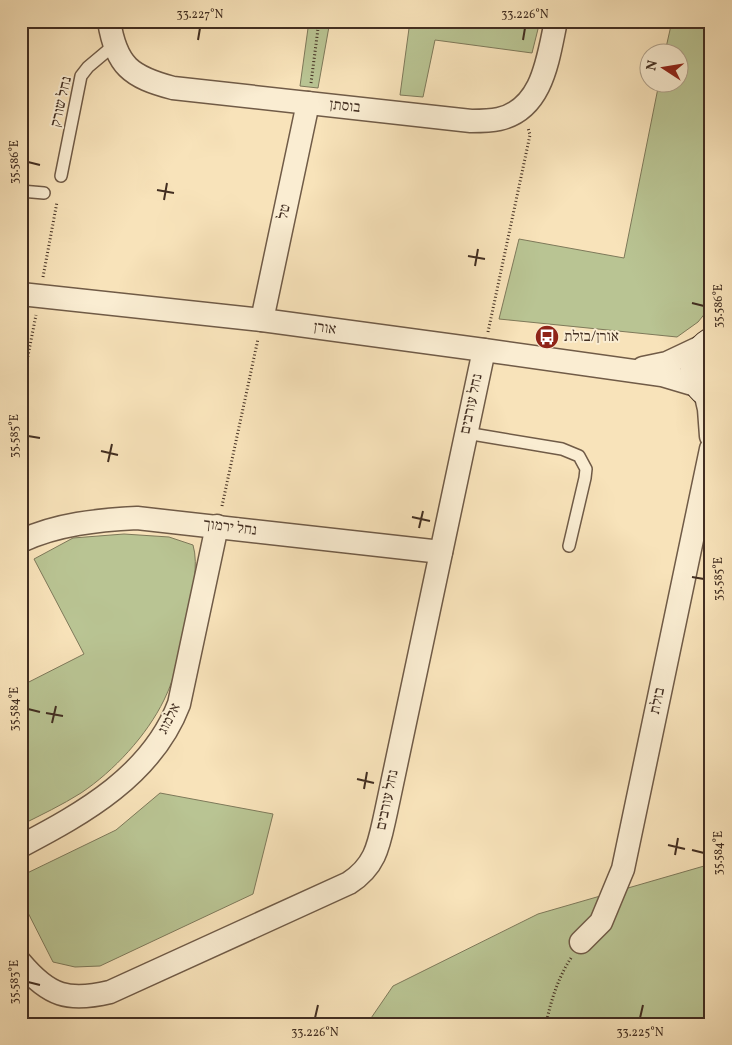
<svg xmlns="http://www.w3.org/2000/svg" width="732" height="1045" font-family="Vollkorn,'Frank Ruhl Libre',serif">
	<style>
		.green { fill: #b9c493; stroke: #7e795a }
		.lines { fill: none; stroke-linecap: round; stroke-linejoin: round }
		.lane-casing { stroke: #705b47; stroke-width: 14 }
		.street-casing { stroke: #705b47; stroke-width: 25 }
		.secondary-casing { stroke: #422e21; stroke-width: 30 }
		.path { stroke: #422e21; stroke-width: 3; stroke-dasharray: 1 2.5; stroke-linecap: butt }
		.lane { stroke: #faedd2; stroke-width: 11 }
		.street { stroke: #faedd2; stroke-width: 22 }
		.secondary { stroke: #faedd2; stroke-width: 28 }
		.ticks { fill: none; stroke: #422e21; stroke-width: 2 }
		.labels { text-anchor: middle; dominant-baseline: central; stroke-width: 4; stroke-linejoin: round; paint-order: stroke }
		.street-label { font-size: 15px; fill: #422e21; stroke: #faedd2 }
		.poi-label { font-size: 15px; fill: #422e21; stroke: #faedd2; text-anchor: start }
		.neatline { fill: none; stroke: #422e21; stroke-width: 2 }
		.ticks-label { font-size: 12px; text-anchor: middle; fill: #422e21 }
	</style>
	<rect width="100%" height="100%" fill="#f8e3ba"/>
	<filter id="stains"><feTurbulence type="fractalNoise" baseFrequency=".004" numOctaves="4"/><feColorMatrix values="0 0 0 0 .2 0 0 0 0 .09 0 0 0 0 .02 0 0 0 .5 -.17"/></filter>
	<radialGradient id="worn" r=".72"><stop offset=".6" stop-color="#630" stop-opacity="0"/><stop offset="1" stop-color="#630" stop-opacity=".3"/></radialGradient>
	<g class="green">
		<polygon points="309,21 330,21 318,88 300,86"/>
		<polygon points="410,21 540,21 532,53 435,40 423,97 400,95"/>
		<polygon points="672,21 711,21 711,306 698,322 677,337 499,319 519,239 624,258 659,83 680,82 680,52 665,52"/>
		<path d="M124,534l45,3 24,8c6,20 -1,50 -5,71 -6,28 -11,58 -24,84 -17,35 -50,71 -83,93 -19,12 -40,22 -60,32v-41l6,-3 -6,-11v-84l63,-32 -50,-95 39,-21z"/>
		<polygon points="160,793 273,814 253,894 100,966 75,967 53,962 21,899 21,876 116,830"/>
		<polygon points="711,864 711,1024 367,1024 393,986 538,914"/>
	</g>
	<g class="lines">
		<g class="lane-casing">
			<g id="lane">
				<polyline points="61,176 81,76 88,67 113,46"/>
				<polyline points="21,191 44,193"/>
				<polyline points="466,433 562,449 579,456 586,469 585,478 569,546"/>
			</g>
		</g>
		<g class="street-casing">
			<g id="street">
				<path d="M109,21c7,45 22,56 64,67l298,33c9,0 19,0 28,-2 44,-10 49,-61 57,-98"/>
				<polyline points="21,294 262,320 484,350 662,375 699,386"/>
				<polyline points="262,320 308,103"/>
				<polyline points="643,368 667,363 703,346"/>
				<polyline points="705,392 709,409 711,436"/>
				<path d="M21,541c36,-17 77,-21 116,-23l304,34"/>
				<path d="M21,846c63,-33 131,-71 158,-142l38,-178"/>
				<polyline points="581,942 601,922 623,869 711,449"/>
				<path d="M21,963c28,33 47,39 89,29l239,-109c28,-18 30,-40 37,-71l98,-462"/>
			</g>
		</g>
		<g class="secondary-casing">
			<path id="secondary" d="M711,342c-21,13 -23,41 0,53"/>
		</g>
		<g class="path">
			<polyline points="311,83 319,21"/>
			<polyline points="43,277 57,202"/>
			<polyline points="488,332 530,135 528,128"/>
			<polyline points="21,391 36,315"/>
			<polyline points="222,506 258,339"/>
			<path d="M546,1024c5,-24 12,-46 25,-66"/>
		</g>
		<use href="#lane" class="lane"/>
		<use href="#street" class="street"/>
		<use href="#secondary" class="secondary"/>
	</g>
	<path class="ticks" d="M198,40l2,-12M523,40l2,-12M28,162l12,3M157,190l17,3M164,200l3,-17M468,256l17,3M475,266l3,-17M692,303l12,3M28,436l12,2M101,451l17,4M108,462l4,-18M412,517l18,4M419,528l4,-17M692,577l12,2M28,709l12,3M46,713l17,3M52,723l4,-17M357,779l17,4M364,789l3,-17M668,845l17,4M692,850l12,3M675,855l3,-17M28,982l12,3M315,1018l3,-13M640,1018l3,-13"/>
	<defs>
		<g id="bus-disc" transform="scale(1.25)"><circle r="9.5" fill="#8f2418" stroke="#faedd2"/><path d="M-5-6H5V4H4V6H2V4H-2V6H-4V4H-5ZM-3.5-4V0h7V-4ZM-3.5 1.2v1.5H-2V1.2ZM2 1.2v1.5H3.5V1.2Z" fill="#fff"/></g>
	</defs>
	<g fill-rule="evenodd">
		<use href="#bus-disc" x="547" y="337"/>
	</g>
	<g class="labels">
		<g class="street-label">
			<text transform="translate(62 102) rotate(-77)">נחל שורק</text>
			<text transform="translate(345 107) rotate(6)">בוסתן</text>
			<text transform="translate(285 212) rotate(-78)">טל</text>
			<text transform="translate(325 329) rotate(8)">אורן</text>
			<text transform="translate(472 404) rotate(-78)">נחל עורבים</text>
			<text transform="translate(230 528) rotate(7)">נחל ירמוך</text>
			<text transform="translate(658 701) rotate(-78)">בזלת</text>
			<text transform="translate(170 719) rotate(-63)">אלמוג</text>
			<text transform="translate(388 800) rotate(-78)">נחל עורבים</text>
		</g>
		<g class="poi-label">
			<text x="564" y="337">אורן/בזלת</text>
		</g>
	</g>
	<rect width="732" height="1045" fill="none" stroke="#f8e3ba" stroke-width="55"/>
	<g transform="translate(664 68) rotate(282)"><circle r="24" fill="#faedd2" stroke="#b0a18b"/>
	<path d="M0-4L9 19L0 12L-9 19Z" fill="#8f2418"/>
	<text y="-8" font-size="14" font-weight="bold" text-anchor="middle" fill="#422e21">N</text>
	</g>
	<rect x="28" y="28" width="676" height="990" class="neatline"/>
	<g class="ticks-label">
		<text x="200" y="18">33.227°N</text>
		<text x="525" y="18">33.226°N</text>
		<text transform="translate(14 162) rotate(-90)" y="4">35.586°E</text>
		<text transform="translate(718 306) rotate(-90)" y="4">35.586°E</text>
		<text transform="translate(14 436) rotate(-90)" y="4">35.585°E</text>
		<text transform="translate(718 579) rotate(-90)" y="4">35.585°E</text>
		<text transform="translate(14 709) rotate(-90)" y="4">35.584°E</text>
		<text transform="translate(718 853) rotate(-90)" y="4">35.584°E</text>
		<text transform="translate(14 982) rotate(-90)" y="4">35.583°E</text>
		<text x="315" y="1036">33.226°N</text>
		<text x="640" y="1036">33.225°N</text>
	</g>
	<rect width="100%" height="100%" filter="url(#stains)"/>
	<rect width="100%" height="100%" fill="url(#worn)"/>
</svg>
